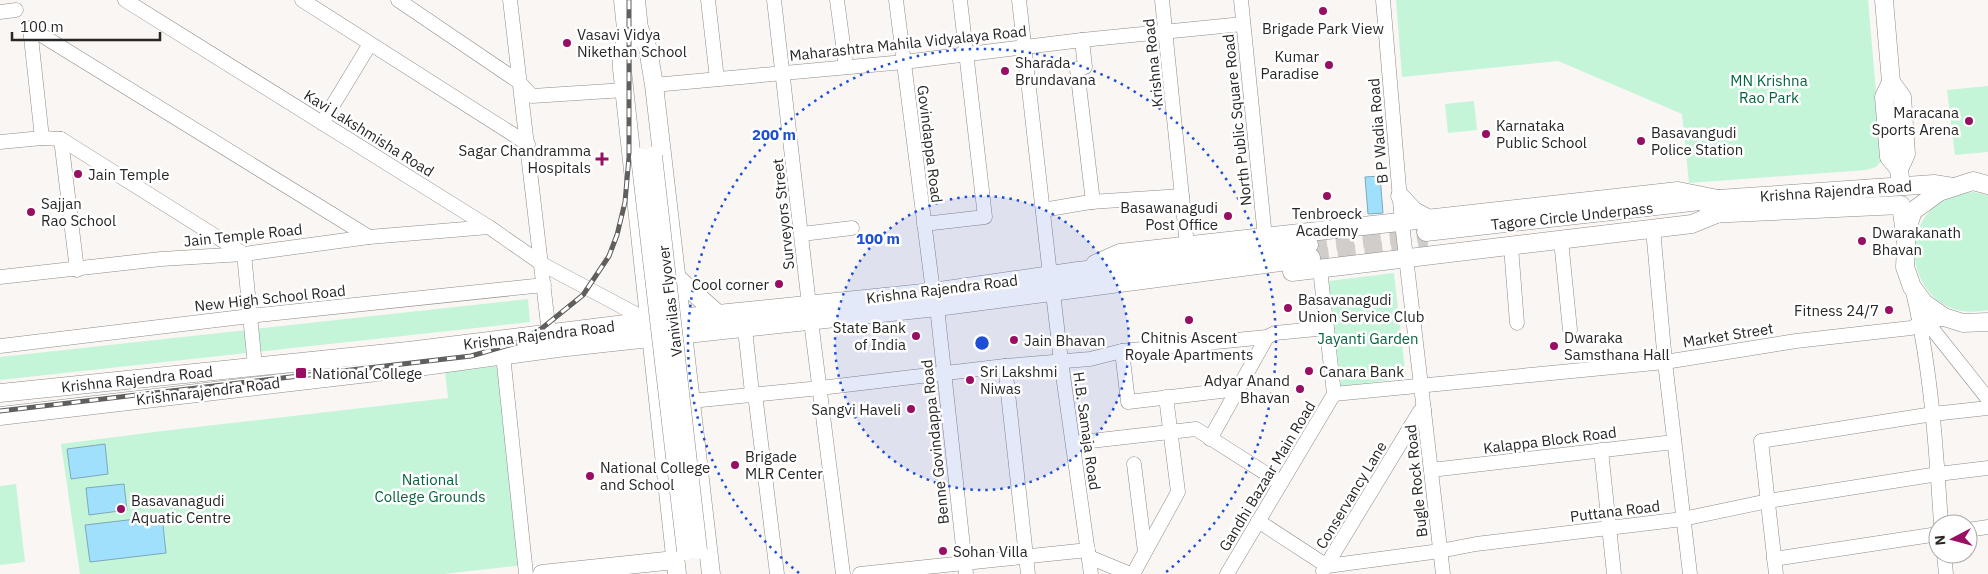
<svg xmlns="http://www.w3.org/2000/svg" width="1988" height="574" font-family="'IBM Plex Sans',sans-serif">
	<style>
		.green { fill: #c4f5d9 }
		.water { fill: #a1e0fc; stroke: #7da8bc }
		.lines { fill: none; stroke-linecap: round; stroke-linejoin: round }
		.major-tunnel { stroke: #d0cdca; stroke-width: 18; stroke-dasharray: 18 9; stroke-linecap: butt }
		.minor-casing { stroke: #8e8b88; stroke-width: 15 }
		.major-casing { stroke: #8e8b88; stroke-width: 19 }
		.minor { stroke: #fff; stroke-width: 14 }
		.major { stroke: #fff; stroke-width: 18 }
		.rail-casing { stroke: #615f5d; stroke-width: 5 }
		.rail { stroke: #fff; stroke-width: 3; stroke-dasharray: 9; stroke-linecap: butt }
		.major-bridge-casing { stroke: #8e8b88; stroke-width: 19; stroke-linecap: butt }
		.major-bridge { stroke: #fff; stroke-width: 18 }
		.ring { fill: none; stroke: #1d4ed8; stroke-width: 2.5; stroke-dasharray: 2.5 5 }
		.poi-dot { fill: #980e63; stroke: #fff; stroke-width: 2 }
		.labels { text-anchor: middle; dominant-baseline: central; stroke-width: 5; stroke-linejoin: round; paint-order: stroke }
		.poi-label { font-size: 15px; fill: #282726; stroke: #fff; text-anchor: start }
		.street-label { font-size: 15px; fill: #282726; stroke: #fff }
		.park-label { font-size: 15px; fill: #06633f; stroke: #fff }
		.centre { fill: #1d4ed8; stroke: #fff; stroke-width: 2.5 }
		.ring-label { font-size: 15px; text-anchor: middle; font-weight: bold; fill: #1d4ed8; stroke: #fff; stroke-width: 5; stroke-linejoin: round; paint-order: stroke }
	</style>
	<rect width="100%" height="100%" fill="#faf6f3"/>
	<g class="green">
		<polygon points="1396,0 1868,0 1882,160 1876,167 1866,170 1689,183 1682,114 1558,61 1402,77"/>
		<polygon points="1988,86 1988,152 1955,155 1947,90"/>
		<polygon points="1474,101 1477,130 1448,133 1445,104"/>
		<path d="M1973,192l15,3v115c-85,18 -104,-111 -15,-118z"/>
		<polygon points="1394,273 1406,378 1341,386 1329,281"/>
		<polygon points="528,299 530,322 0,380 0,357"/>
		<polygon points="508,365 531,564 444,574 80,574 61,444 162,431 448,398 445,372"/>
		<polygon points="16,484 25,562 0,565 0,486"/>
	</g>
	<g class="water">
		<polygon points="1380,176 1383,213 1368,214 1365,177"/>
		<polygon points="105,444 108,474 71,479 67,449"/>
		<polygon points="124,484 127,510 89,515 86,488"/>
		<polygon points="162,516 166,553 90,562 85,525"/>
	</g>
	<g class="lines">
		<g class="major-tunnel">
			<polyline points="1309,245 1426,232"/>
			<polyline points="1311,258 1428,245"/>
		</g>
		<g class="minor-casing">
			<g id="minor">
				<polyline points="125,0 489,227 542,264 649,321"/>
				<polyline points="302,0 528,144"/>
				<polyline points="398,0 519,82 532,96 625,90"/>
				<polyline points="510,0 550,342"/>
				<polyline points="708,0 717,79"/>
				<polyline points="774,0 809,305"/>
				<polyline points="837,0 846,67"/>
				<polyline points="896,0 933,292"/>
				<polyline points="1019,0 1050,275"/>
				<polyline points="1162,0 1187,246"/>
				<polyline points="1241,0 1265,237"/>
				<polyline points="1383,0 1402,223 1443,574"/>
				<polyline points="0,12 16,10"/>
				<polyline points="1082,40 1085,67"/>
				<polyline points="1077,69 1093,202"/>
				<polyline points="654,85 904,62 1082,40 1243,24"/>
				<polyline points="322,123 370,44"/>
				<polyline points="42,138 30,28 369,237"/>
				<polyline points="61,139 77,270"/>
				<polyline points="0,142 42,138 61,139 244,254 255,366"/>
				<polyline points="1043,210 1090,202 1182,196"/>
				<polyline points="924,224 985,217 960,0"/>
				<polyline points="1653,229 1665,362 1690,574"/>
				<polyline points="802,234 852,228"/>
				<polyline points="1561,240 1570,330"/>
				<polyline points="1511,247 1517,323"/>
				<polyline points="1320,269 1334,394"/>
				<polyline points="0,277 161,259 244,254 369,237 489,227"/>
				<path d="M1913,292c18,76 23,154 28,232"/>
				<polyline points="1053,293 1061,361 1091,574"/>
				<polyline points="937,307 966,574"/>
				<polyline points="811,321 843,574"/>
				<polyline points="1926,321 1988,399"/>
				<polyline points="745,329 752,393 756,402 777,574"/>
				<polyline points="0,346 250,316 544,285"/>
				<polyline points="1122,351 1128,402 1238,389"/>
				<polyline points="503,355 526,574"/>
				<polyline points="1005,366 1028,574"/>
				<polyline points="1334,394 1665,362 1796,341 1911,328 1921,323 1947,318"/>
				<polyline points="691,401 820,388 1005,366 1090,359 1122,351 1267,337 1275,333 1327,328"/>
				<polyline points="1210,439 1267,337"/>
				<polyline points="1073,443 1196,429 1281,483"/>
				<polyline points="1601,450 1614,574"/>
				<polyline points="1134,464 1145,552"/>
				<polyline points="1431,470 1674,442"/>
				<polyline points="1258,521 1327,566 1440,551 1476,544 1683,519 1768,501 1938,474 1988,468"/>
				<polyline points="1968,530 1988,527"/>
				<polyline points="1944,554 1946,574"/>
				<polyline points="1089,557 1130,574"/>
				<polyline points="1774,559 1938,534"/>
				<polyline points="1323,571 1420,411 1424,410"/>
				<polyline points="860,574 1088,550"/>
				<polyline points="1133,574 1178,492 1166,397"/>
				<polyline points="1227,574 1334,394"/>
				<polyline points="1776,574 1761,441 1933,414 1988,408"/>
			</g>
		</g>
		<g class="major-casing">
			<g id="major">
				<polyline points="623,0 628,47"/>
				<polyline points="636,0 640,39"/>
				<polyline points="1884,0 1891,82 1884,97 1889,157 1899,169"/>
				<polyline points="639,28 648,49 654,85 711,574"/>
				<polyline points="627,36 622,56 622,69 677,574"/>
				<polyline points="1891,82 1902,97 1906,154 1899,169 1900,179"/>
				<polyline points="1988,185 1973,181 1939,192 1913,211 1907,229 1905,267 1912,287 1924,303 1944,317 1963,323 1988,322"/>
				<polyline points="1400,196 1414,211 1429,219"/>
				<polyline points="1708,214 1901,205 1906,241"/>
				<polyline points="1426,232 1718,199 1934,184 1953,187"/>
				<polyline points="1095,264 1120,253 1678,191 1718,199"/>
				<polyline points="1292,272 1692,224 1719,213"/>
				<polyline points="677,278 719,315"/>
				<polyline points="0,393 408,351 649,321 933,292 1078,271 1309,245"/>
				<polyline points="0,416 411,368 558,348 937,307 1311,258"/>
				<polyline points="542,574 675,560"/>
			</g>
		</g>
		<use href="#minor" class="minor"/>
		<use href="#major" class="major"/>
		<g class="rail-casing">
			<polyline id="rail" points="0,411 471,356 516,343 541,329 583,295 609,256 617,235 625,202 629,157 629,0"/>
		</g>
		<use href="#rail" class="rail"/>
		<g class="major-bridge-casing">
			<g id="major-bridge">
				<polyline points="653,156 698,550"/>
				<polyline points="640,157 686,551"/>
			</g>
		</g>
		<use href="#major-bridge" class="major-bridge"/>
	</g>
	<circle cx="982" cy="343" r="147" fill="#1d4ed8" fill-opacity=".12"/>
	<g class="ring">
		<circle cx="982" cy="343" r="147"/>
		<path d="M799 573A294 294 0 1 1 1165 573"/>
	</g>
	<g class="poi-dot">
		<circle cx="1323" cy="11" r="5"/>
		<circle cx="567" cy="43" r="5"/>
		<circle cx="1329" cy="65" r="5"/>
		<circle cx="1005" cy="71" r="5"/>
		<circle cx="1969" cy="121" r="5"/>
		<circle cx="1486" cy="134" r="5"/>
		<circle cx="1641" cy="141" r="5"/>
		<path d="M599.5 151.5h5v5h5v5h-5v5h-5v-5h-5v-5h5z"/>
		<circle cx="78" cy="174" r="5"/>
		<circle cx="1327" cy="196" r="5"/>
		<circle cx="31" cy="212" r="5"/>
		<circle cx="1228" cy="216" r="5"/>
		<circle cx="1862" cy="241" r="5"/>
		<circle cx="779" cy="284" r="5"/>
		<circle cx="1288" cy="308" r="5"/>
		<circle cx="1889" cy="310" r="5"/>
		<circle cx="1189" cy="320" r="5"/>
		<circle cx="916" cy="336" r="5"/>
		<circle cx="1014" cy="340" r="5"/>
		<circle cx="1554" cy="346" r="5"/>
		<circle cx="1309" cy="371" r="5"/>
		<rect x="295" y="367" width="12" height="12" rx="2.5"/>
		<circle cx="970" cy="380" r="5"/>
		<circle cx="1300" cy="389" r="5"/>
		<circle cx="911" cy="409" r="5"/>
		<circle cx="735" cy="465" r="5"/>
		<circle cx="590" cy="476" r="5"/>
		<circle cx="121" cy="509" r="5"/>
		<circle cx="943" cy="551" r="5"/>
	</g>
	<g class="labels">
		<g class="poi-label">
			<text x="1323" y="28" text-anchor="middle">Brigade Park View</text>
			<text x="577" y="34">Vasavi Vidya<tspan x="577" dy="17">Nikethan School</tspan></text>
			<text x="1319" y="56" text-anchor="end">Kumar<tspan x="1319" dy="17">Paradise</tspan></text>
			<text x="1015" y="62">Sharada<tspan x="1015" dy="17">Brundavana</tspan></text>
			<text x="1959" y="112" text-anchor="end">Maracana<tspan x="1959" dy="17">Sports Arena</tspan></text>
			<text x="1496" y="125">Karnataka<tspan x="1496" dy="17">Public School</tspan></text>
			<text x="1651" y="132">Basavangudi<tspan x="1651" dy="17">Police Station</tspan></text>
			<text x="591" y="150" text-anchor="end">Sagar Chandramma<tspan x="591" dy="17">Hospitals</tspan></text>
			<text x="88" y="174">Jain Temple</text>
			<text x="41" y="203">Sajjan<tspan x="41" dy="17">Rao School</tspan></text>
			<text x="1218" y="207" text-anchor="end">Basawanagudi<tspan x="1218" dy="17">Post Office</tspan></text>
			<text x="1327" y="213" text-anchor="middle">Tenbroeck<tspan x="1327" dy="17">Academy</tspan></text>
			<text x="1872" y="232">Dwarakanath<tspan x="1872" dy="17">Bhavan</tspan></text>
			<text x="769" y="284" text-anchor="end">Cool corner</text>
			<text x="1298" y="299">Basavanagudi<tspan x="1298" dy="17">Union Service Club</tspan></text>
			<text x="1879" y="310" text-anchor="end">Fitness 24/7</text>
			<text x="906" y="327" text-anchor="end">State Bank<tspan x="906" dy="17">of India</tspan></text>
			<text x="1189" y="337" text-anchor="middle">Chitnis Ascent<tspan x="1189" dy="17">Royale Apartments</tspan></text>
			<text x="1564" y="337">Dwaraka<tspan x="1564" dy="17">Samsthana Hall</tspan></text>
			<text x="1024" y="340">Jain Bhavan</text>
			<text x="980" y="371">Sri Lakshmi<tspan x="980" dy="17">Niwas</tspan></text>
			<text x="1319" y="371">Canara Bank</text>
			<text x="312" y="373">National College</text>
			<text x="1290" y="380" text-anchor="end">Adyar Anand<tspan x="1290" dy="17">Bhavan</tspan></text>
			<text x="901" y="409" text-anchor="end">Sangvi Haveli</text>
			<text x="745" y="456">Brigade<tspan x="745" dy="17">MLR Center</tspan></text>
			<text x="600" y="467">National College<tspan x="600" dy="17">and School</tspan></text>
			<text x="131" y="500">Basavanagudi<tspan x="131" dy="17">Aquatic Centre</tspan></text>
			<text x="953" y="551">Sohan Villa</text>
		</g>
		<g class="street-label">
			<text transform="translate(908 43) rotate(-6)">Maharashtra Mahila Vidyalaya Road</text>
			<text transform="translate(1153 63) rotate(-96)">Krishna Road</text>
			<text transform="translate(1237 120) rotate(-96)">North Public Square Road</text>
			<text transform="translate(1378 131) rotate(-95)">B P Wadia Road</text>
			<text transform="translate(369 133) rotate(32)">Kavi Lakshmisha Road</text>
			<text transform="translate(930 144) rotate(83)">Govindappa Road</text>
			<text transform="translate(1836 191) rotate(-4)">Krishna Rajendra Road</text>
			<text transform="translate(783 214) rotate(-96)">Surveyors Street</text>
			<text transform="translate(1572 216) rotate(-6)">Tagore Circle Underpass</text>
			<text transform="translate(243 235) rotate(-6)">Jain Temple Road</text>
			<text transform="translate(942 289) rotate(-7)">Krishna Rajendra Road</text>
			<text transform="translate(270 298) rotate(-6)">New High School Road</text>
			<text transform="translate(670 301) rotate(-97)">Vanivilas Flyover</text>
			<text transform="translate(539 335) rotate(-7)">Krishna Rajendra Road</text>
			<text transform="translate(1728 335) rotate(-9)">Market Street</text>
			<text transform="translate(137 379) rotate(-6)">Krishna Rajendra Road</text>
			<text transform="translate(208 391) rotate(-7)">Krishnarajendra Road</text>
			<text transform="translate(1087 431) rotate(82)">H.B. Samaja Road</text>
			<text transform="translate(1550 440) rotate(-7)">Kalappa Block Road</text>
			<text transform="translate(935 442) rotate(-96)">Benne Govindappa Road</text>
			<text transform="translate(1267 476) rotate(-59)">Gandhi Bazaar Main Road</text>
			<text transform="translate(1416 481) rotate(-96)">Bugle Rock Road</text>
			<text transform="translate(1351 495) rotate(-59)">Conservancy Lane</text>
			<text transform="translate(1615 511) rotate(-7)">Puttana Road</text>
		</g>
		<g class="park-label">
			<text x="1769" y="80">MN Krishna<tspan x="1769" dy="17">Rao Park</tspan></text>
			<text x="1368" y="338">Jayanti Garden</text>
			<text x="430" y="479">National<tspan x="430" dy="17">College Grounds</tspan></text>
		</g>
	</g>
	<circle cx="982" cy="343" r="8" class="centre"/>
	<g class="ring-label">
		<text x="774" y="140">200 m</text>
		<text x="878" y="244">100 m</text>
	</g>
	<g transform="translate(1953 539) rotate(264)"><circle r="24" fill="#ffffff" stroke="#a9a9a8"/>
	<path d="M0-4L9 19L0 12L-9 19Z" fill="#980e63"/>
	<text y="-8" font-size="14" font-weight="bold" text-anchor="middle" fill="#282726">N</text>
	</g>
	<path d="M12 32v8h148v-8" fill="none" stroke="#282726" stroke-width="2.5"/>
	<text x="20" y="32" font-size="15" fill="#282726" stroke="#ffffff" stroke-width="4" paint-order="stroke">100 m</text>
</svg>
